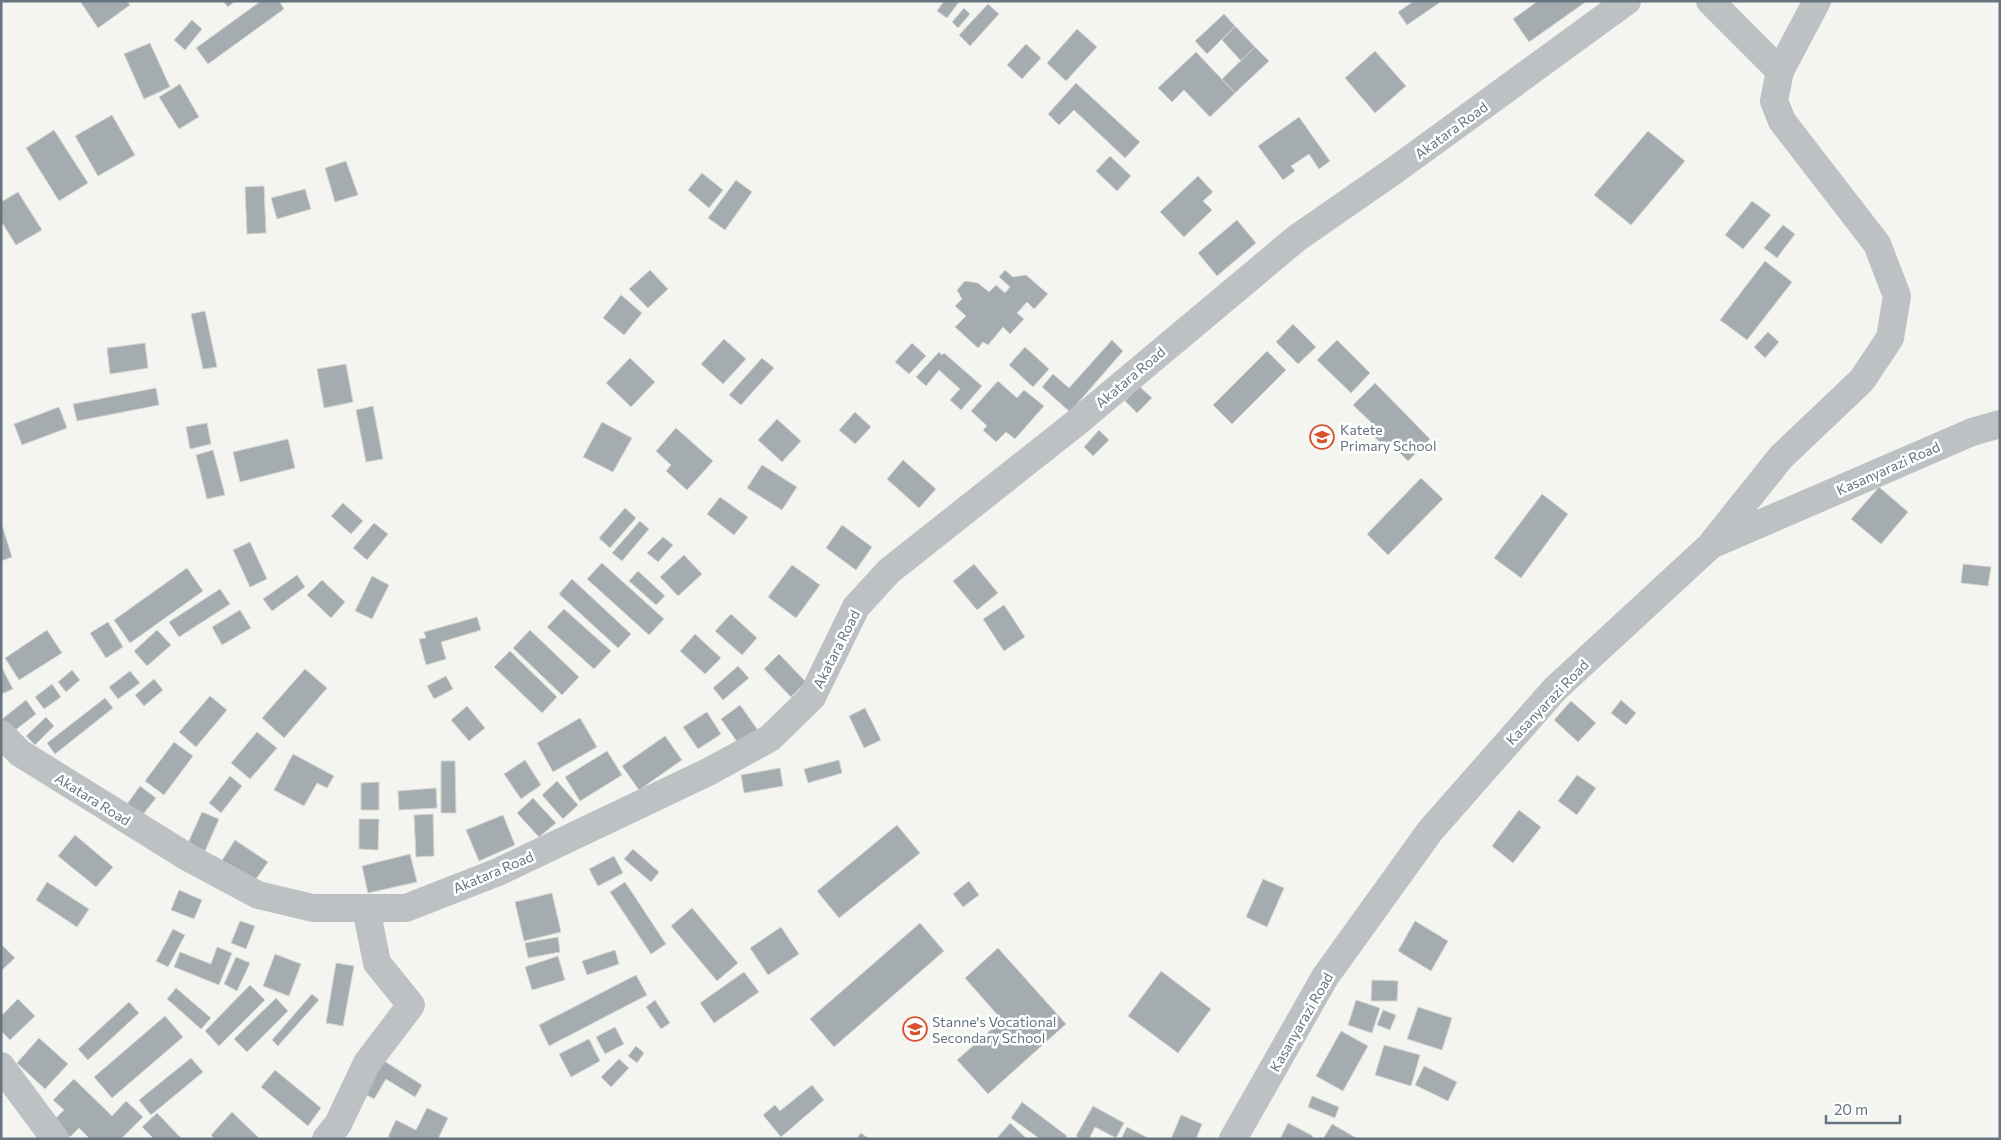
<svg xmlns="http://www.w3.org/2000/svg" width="2001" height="1140" font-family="Commissioner,sans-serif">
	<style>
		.building { fill: #a4acb0; stroke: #d5d5d3 }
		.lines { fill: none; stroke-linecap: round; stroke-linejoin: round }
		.minor { stroke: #bdc1c4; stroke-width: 28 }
		.labels { text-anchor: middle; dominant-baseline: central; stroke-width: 5; stroke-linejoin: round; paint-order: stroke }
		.street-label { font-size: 14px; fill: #65747f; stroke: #fff }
		.poi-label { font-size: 14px; fill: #65747f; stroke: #fff; text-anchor: start }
	</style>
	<rect width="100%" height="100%" fill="#f4f4f0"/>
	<g class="building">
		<polygon points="80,1 127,1 130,5 98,28"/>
		<polygon points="223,1 235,1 228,7"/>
		<polygon points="261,1 279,1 284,9 208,64 196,48"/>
		<polygon points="944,1 959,2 947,18 937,11"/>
		<polygon points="1414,1 1438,1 1439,3 1407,25 1398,12"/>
		<polygon points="1538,1 1587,1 1529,42 1513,19"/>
		<polygon points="988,4 999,14 970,46 959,35"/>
		<polygon points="964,8 970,14 958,28 952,22"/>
		<polygon points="1224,14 1235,26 1207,54 1195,41"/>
		<polygon points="192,20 202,29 185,50 174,40"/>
		<polygon points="1235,26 1255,47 1241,61 1222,40"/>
		<polygon points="1077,29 1097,47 1066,81 1047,63"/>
		<polygon points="150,43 170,87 144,99 124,54"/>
		<polygon points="1026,44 1041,58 1022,79 1007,65"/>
		<polygon points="1255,47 1269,61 1235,93 1222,79"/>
		<polygon points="1375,51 1406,86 1375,113 1345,78"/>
		<polygon points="1196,52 1235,93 1210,117 1184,90 1172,102 1158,88"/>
		<polygon points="1076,83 1140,142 1125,158 1074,110 1059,125 1048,114"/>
		<polygon points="180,84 199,117 179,129 159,97"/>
		<polygon points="112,115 135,155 98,176 75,136"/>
		<polygon points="1299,117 1330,161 1319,169 1309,154 1291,166 1295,171 1283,180 1258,146"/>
		<polygon points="54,130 88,183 59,201 26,148"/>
		<polygon points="1648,131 1685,161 1631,225 1594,195"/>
		<polygon points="1110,156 1131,176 1117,191 1096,171"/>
		<polygon points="346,161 358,195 335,202 325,168"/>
		<polygon points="702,173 723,190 709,208 688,190"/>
		<polygon points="1198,176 1213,192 1203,201 1212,210 1184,237 1160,212"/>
		<polygon points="736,180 752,192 725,230 708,218"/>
		<polygon points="264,186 266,233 247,234 245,187"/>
		<polygon points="305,189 311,209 277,219 271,198"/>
		<polygon points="18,192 42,230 16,245 1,221 1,202"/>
		<polygon points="1752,201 1771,215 1743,249 1725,235"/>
		<polygon points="1237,220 1256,243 1217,276 1198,253"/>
		<polygon points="1783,225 1795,234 1777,258 1764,248"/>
		<polygon points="1765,261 1792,282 1747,340 1720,320"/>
		<polygon points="650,270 668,289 648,308 629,289"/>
		<polygon points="1005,270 1013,277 1026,275 1048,294 1034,309 1027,302 1017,313 1024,319 1010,334 1003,327 988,345 983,342 978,348 955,327 966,316 955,306 962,299 957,290 965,281 978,283 989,292 996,285 1005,293 1010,287 999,277"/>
		<polygon points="621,295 642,313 624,335 603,318"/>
		<polygon points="205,311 217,367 203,369 191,314"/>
		<polygon points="1293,324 1316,347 1298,364 1276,342"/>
		<polygon points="1768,332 1779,342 1765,358 1754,347"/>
		<polygon points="724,339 746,359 723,384 701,364"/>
		<polygon points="1112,340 1123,351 1070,412 1042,387 1053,374 1069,388"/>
		<polygon points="1337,340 1370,373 1351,393 1317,360"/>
		<polygon points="145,343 148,368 110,374 107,348"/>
		<polygon points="912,343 926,356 909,374 895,362"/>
		<polygon points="1025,347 1049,369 1033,387 1009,365"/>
		<polygon points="1267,351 1286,370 1232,424 1213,405"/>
		<polygon points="939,352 942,355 944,353 982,386 961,410 950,400 960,389 939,370 926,386 916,377"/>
		<polygon points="630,358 655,382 631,407 606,383"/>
		<polygon points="762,358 774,368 741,405 729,395"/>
		<polygon points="346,364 353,402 324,408 317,369"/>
		<polygon points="998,381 1017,398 1024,390 1044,406 1015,439 1006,432 996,442 983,430 987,426 971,411"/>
		<polygon points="1375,383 1430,439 1408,461 1392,445 1387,450 1371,433 1377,428 1353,405"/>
		<polygon points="1139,386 1152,398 1137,413 1125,401"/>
		<polygon points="156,388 159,405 77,421 73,404"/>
		<polygon points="373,406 383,459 366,462 356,410"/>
		<polygon points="59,407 67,428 22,445 14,424"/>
		<polygon points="855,412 871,427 855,444 839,430"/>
		<polygon points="777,419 801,441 782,462 758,440"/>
		<polygon points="602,422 632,438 613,472 583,457"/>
		<polygon points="207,423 211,444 190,449 186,427"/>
		<polygon points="676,428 713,461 687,490 666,471 671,465 656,451"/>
		<polygon points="1099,430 1109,440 1093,456 1084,447"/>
		<polygon points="288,439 295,468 240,482 233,452"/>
		<polygon points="213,450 225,495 207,499 196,455"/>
		<polygon points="903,460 936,489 919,508 887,479"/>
		<polygon points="762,465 797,487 782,510 747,488"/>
		<polygon points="1421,478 1443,499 1388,555 1367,534"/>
		<polygon points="1879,487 1908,512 1881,544 1851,519"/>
		<polygon points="1542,494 1568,514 1521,578 1494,558"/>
		<polygon points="720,497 748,517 734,535 707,514"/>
		<polygon points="343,503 363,521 351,534 331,516"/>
		<polygon points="625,508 636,518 610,548 599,538"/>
		<polygon points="640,521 649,529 622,561 612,553"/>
		<polygon points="1,522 12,557 1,561"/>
		<polygon points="374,523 388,534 367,560 353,548"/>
		<polygon points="842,525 872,547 856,570 826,548"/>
		<polygon points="663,537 673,545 658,562 647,553"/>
		<polygon points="250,542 267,579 250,587 233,550"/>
		<polygon points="684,555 702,574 678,596 660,577"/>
		<polygon points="602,563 664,619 649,635 587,579"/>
		<polygon points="974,564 998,593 977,610 953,581"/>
		<polygon points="1963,564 1991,567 1988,586 1961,583"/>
		<polygon points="792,565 820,585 796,618 768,597"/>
		<polygon points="187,568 203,591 130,643 114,620"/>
		<polygon points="638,571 665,596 656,605 629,581"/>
		<polygon points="297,575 305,587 272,611 263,599"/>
		<polygon points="372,576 389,585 372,619 355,611"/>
		<polygon points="572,579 631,634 618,648 559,594"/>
		<polygon points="322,580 345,602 331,618 307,595"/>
		<polygon points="220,589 230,604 179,637 169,622"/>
		<polygon points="1004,605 1025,637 1004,651 983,619"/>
		<polygon points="564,609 611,651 594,669 547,627"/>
		<polygon points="240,610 251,628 222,645 212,627"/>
		<polygon points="731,614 757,638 742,655 715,631"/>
		<polygon points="477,617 481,630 441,642 446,659 426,665 419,639 426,638 424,632"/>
		<polygon points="108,622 123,647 106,658 90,633"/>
		<polygon points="47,630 62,653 19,680 5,658"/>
		<polygon points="157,630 171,645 147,666 134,651"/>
		<polygon points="530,630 579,677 562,695 513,648"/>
		<polygon points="695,634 721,658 705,674 680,651"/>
		<polygon points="510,651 557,697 542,713 494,667"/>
		<polygon points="779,654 806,682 791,697 764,669"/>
		<polygon points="1,666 13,689 1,694"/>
		<polygon points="738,666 749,678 723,700 713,688"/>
		<polygon points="305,669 327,688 284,738 262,718"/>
		<polygon points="72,670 80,680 66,692 58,682"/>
		<polygon points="130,671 140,683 118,699 109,687"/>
		<polygon points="446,676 453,689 434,699 427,686"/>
		<polygon points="154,679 163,690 144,706 135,695"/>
		<polygon points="52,684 61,697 44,709 35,697"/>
		<polygon points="210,696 227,710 196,747 179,732"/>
		<polygon points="105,698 113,708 55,754 47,743"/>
		<polygon points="26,700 36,714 9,735 1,726 1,720"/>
		<polygon points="1621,700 1636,713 1626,725 1611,713"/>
		<polygon points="1571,701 1596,723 1578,742 1554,720"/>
		<polygon points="740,705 762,736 743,750 721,719"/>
		<polygon points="467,706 485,728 469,741 451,720"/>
		<polygon points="865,708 881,740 864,748 849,716"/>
		<polygon points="707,712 721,734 698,749 683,727"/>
		<polygon points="46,717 54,726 35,745 26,736"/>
		<polygon points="580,718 597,747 553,772 537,743"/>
		<polygon points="257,732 277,748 250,779 231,763"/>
		<polygon points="665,736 682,760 639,790 622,766"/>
		<polygon points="174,742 193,756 164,795 145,781"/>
		<polygon points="607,751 622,775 580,801 565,777"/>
		<polygon points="293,754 334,776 327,788 317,783 304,806 274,790"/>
		<polygon points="525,760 541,785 521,799 504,774"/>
		<polygon points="839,760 842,773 808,783 804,769"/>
		<polygon points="441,761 455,761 456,813 441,813"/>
		<polygon points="780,768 783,786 744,793 741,775"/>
		<polygon points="1577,775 1596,788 1577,815 1558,801"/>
		<polygon points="230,776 242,786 221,813 209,803"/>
		<polygon points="557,781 578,805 563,819 542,795"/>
		<polygon points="379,782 379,810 361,810 361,783"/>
		<polygon points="140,786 156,798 140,818 125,807"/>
		<polygon points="436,788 437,808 399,810 398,791"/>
		<polygon points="533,798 556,823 539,837 517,813"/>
		<polygon points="1519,810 1541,827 1513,863 1492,846"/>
		<polygon points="202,812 219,819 205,851 188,843"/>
		<polygon points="433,814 434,856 416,857 414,815"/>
		<polygon points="503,815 515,845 479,861 466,830"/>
		<polygon points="359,819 379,819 378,850 359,849"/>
		<polygon points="897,825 920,853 839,918 817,891"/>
		<polygon points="75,835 113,867 96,887 58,856"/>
		<polygon points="235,840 268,862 251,886 219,865"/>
		<polygon points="633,849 659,872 651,882 624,859"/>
		<polygon points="410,854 417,882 368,893 362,866"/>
		<polygon points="614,856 623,873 598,886 589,869"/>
		<polygon points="1263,879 1284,888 1267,927 1246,917"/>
		<polygon points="969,881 979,895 963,907 953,894"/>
		<polygon points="47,882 89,909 77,927 36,900"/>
		<polygon points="625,882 666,944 651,954 610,892"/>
		<polygon points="179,890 202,900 194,919 171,910"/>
		<polygon points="552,893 561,932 524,941 515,902"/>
		<polygon points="692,908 738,963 717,981 671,926"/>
		<polygon points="240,921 255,926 246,949 231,943"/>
		<polygon points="1415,921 1448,941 1431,971 1398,951"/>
		<polygon points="920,923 944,951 834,1047 810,1019"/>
		<polygon points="781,927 799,954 768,975 750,948"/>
		<polygon points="173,929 185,935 168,967 156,961"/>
		<polygon points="558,937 560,952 528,958 525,943"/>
		<polygon points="1,944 15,958 1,971"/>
		<polygon points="217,947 232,953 219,985 174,967 180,952 211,964"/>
		<polygon points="998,948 1066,1024 988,1094 957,1060 1002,1020 965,978"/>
		<polygon points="615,950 619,964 587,975 582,961"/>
		<polygon points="275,954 301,964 289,996 263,986"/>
		<polygon points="558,956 565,980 532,990 525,967"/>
		<polygon points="236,957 250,963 237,991 224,984"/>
		<polygon points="336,963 354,966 343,1026 326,1023"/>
		<polygon points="1161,971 1211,1009 1178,1053 1128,1016"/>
		<polygon points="744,972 759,992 714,1023 700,1003"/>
		<polygon points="636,975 647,995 549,1046 539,1025"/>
		<polygon points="1372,980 1398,981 1397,1001 1371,1001"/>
		<polygon points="250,985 265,1000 219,1046 205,1031"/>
		<polygon points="176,988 211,1018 201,1029 167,999"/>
		<polygon points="312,994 319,1000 278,1046 272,1040"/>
		<polygon points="276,998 288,1011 247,1052 234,1039"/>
		<polygon points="18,999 35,1016 10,1040 1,1031 1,1016"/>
		<polygon points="655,1000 670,1023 661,1029 646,1007"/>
		<polygon points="1356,1000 1380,1008 1372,1033 1348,1025"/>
		<polygon points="129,1002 139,1013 88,1060 78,1049"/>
		<polygon points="1418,1007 1452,1018 1442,1050 1407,1039"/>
		<polygon points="1383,1010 1396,1015 1390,1030 1377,1025"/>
		<polygon points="165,1016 183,1037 112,1098 94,1077"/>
		<polygon points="615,1027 624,1044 605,1054 596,1037"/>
		<polygon points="1341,1031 1368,1046 1343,1091 1316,1076"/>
		<polygon points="39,1038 68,1064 45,1089 17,1063"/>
		<polygon points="589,1039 600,1061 571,1077 559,1054"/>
		<polygon points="1384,1045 1420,1055 1411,1086 1375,1075"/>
		<polygon points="636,1046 644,1053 637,1063 628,1056"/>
		<polygon points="191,1058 203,1072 151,1115 139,1100"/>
		<polygon points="381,1059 422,1085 415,1097 386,1079 374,1099 361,1092"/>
		<polygon points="619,1059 629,1068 611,1087 601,1077"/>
		<polygon points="1424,1066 1457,1082 1448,1101 1415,1085"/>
		<polygon points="275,1070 321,1108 308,1126 261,1087"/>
		<polygon points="74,1079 112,1116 126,1101 143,1117 121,1139 90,1139 79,1128 70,1137 53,1121 64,1110 53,1100"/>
		<polygon points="812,1085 824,1100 781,1137 763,1115 775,1105 780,1111"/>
		<polygon points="1312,1096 1339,1107 1335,1118 1308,1107"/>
		<polygon points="1022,1102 1067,1136 1065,1139 1040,1139 1011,1118"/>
		<polygon points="1093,1106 1124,1123 1116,1138 1095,1127 1089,1139 1080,1139 1076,1136"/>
		<polygon points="427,1108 448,1118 438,1139 392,1139 388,1137 396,1120 416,1130"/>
		<polygon points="232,1112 260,1139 214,1139 211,1135"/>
		<polygon points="157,1113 182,1139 154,1139 142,1127"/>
		<polygon points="1181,1115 1202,1124 1196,1139 1171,1139"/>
		<polygon points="1010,1123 1027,1139 997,1138"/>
		<polygon points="1288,1123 1313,1136 1312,1139 1280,1139"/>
		<polygon points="1332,1124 1358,1139 1323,1139"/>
		<polygon points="1127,1127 1148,1138 1148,1139 1121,1139"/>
		<polygon points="861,1133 869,1139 856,1139"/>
	</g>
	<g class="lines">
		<g class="minor">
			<polyline points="1710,1 1780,71"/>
			<polyline points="1713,542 1781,457 1862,380 1890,338 1897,296 1877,244 1782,121 1774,101 1780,71 1817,1"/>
			<polyline points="1,734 20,753 189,858 258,895 313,908 406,908 498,872 710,771 770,738 812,697 856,607 889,571 1076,423 1297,238 1395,170 1627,1"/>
			<polyline points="1,1066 55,1139"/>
			<polyline points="326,1139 338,1124 367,1063 411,1005 377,963 366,908"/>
			<polyline points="1233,1139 1325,977 1430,831 1555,689 1711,545 1972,432 2000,424"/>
		</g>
	</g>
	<defs>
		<g id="school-ring" transform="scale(1.25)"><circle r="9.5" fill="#fff" stroke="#d6532e" stroke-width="1.5"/><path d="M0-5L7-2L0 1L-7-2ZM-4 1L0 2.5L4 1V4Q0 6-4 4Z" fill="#d6532e"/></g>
	</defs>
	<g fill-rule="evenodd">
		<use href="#school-ring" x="1322" y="437"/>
		<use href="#school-ring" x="915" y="1029"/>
	</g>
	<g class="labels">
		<g class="street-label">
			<text transform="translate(1451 130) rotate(-36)">Akatara Road</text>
			<text transform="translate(1130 377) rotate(-40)">Akatara Road</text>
			<text transform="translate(1888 468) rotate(-24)">Kasanyarazi Road</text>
			<text transform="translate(836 649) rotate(-63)">Akatara Road</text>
			<text transform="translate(1547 702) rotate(-46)">Kasanyarazi Road</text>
			<text transform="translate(93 799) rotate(32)">Akatara Road</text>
			<text transform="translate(493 872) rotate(-23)">Akatara Road</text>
			<text transform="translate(1301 1022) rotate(-60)">Kasanyarazi Road</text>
		</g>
		<g class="poi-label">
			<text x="1340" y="429">Katete<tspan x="1340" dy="16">Primary School</tspan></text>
			<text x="932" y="1021">Stanne's Vocational<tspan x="932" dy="16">Secondary School</tspan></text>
		</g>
	</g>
	<rect width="2001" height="1140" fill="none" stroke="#65747f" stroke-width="5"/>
	<path d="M1826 1115v8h74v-8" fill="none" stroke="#65747f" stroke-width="2.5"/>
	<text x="1834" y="1115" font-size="15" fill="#65747f" stroke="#ffffff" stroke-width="4" paint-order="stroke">20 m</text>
</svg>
